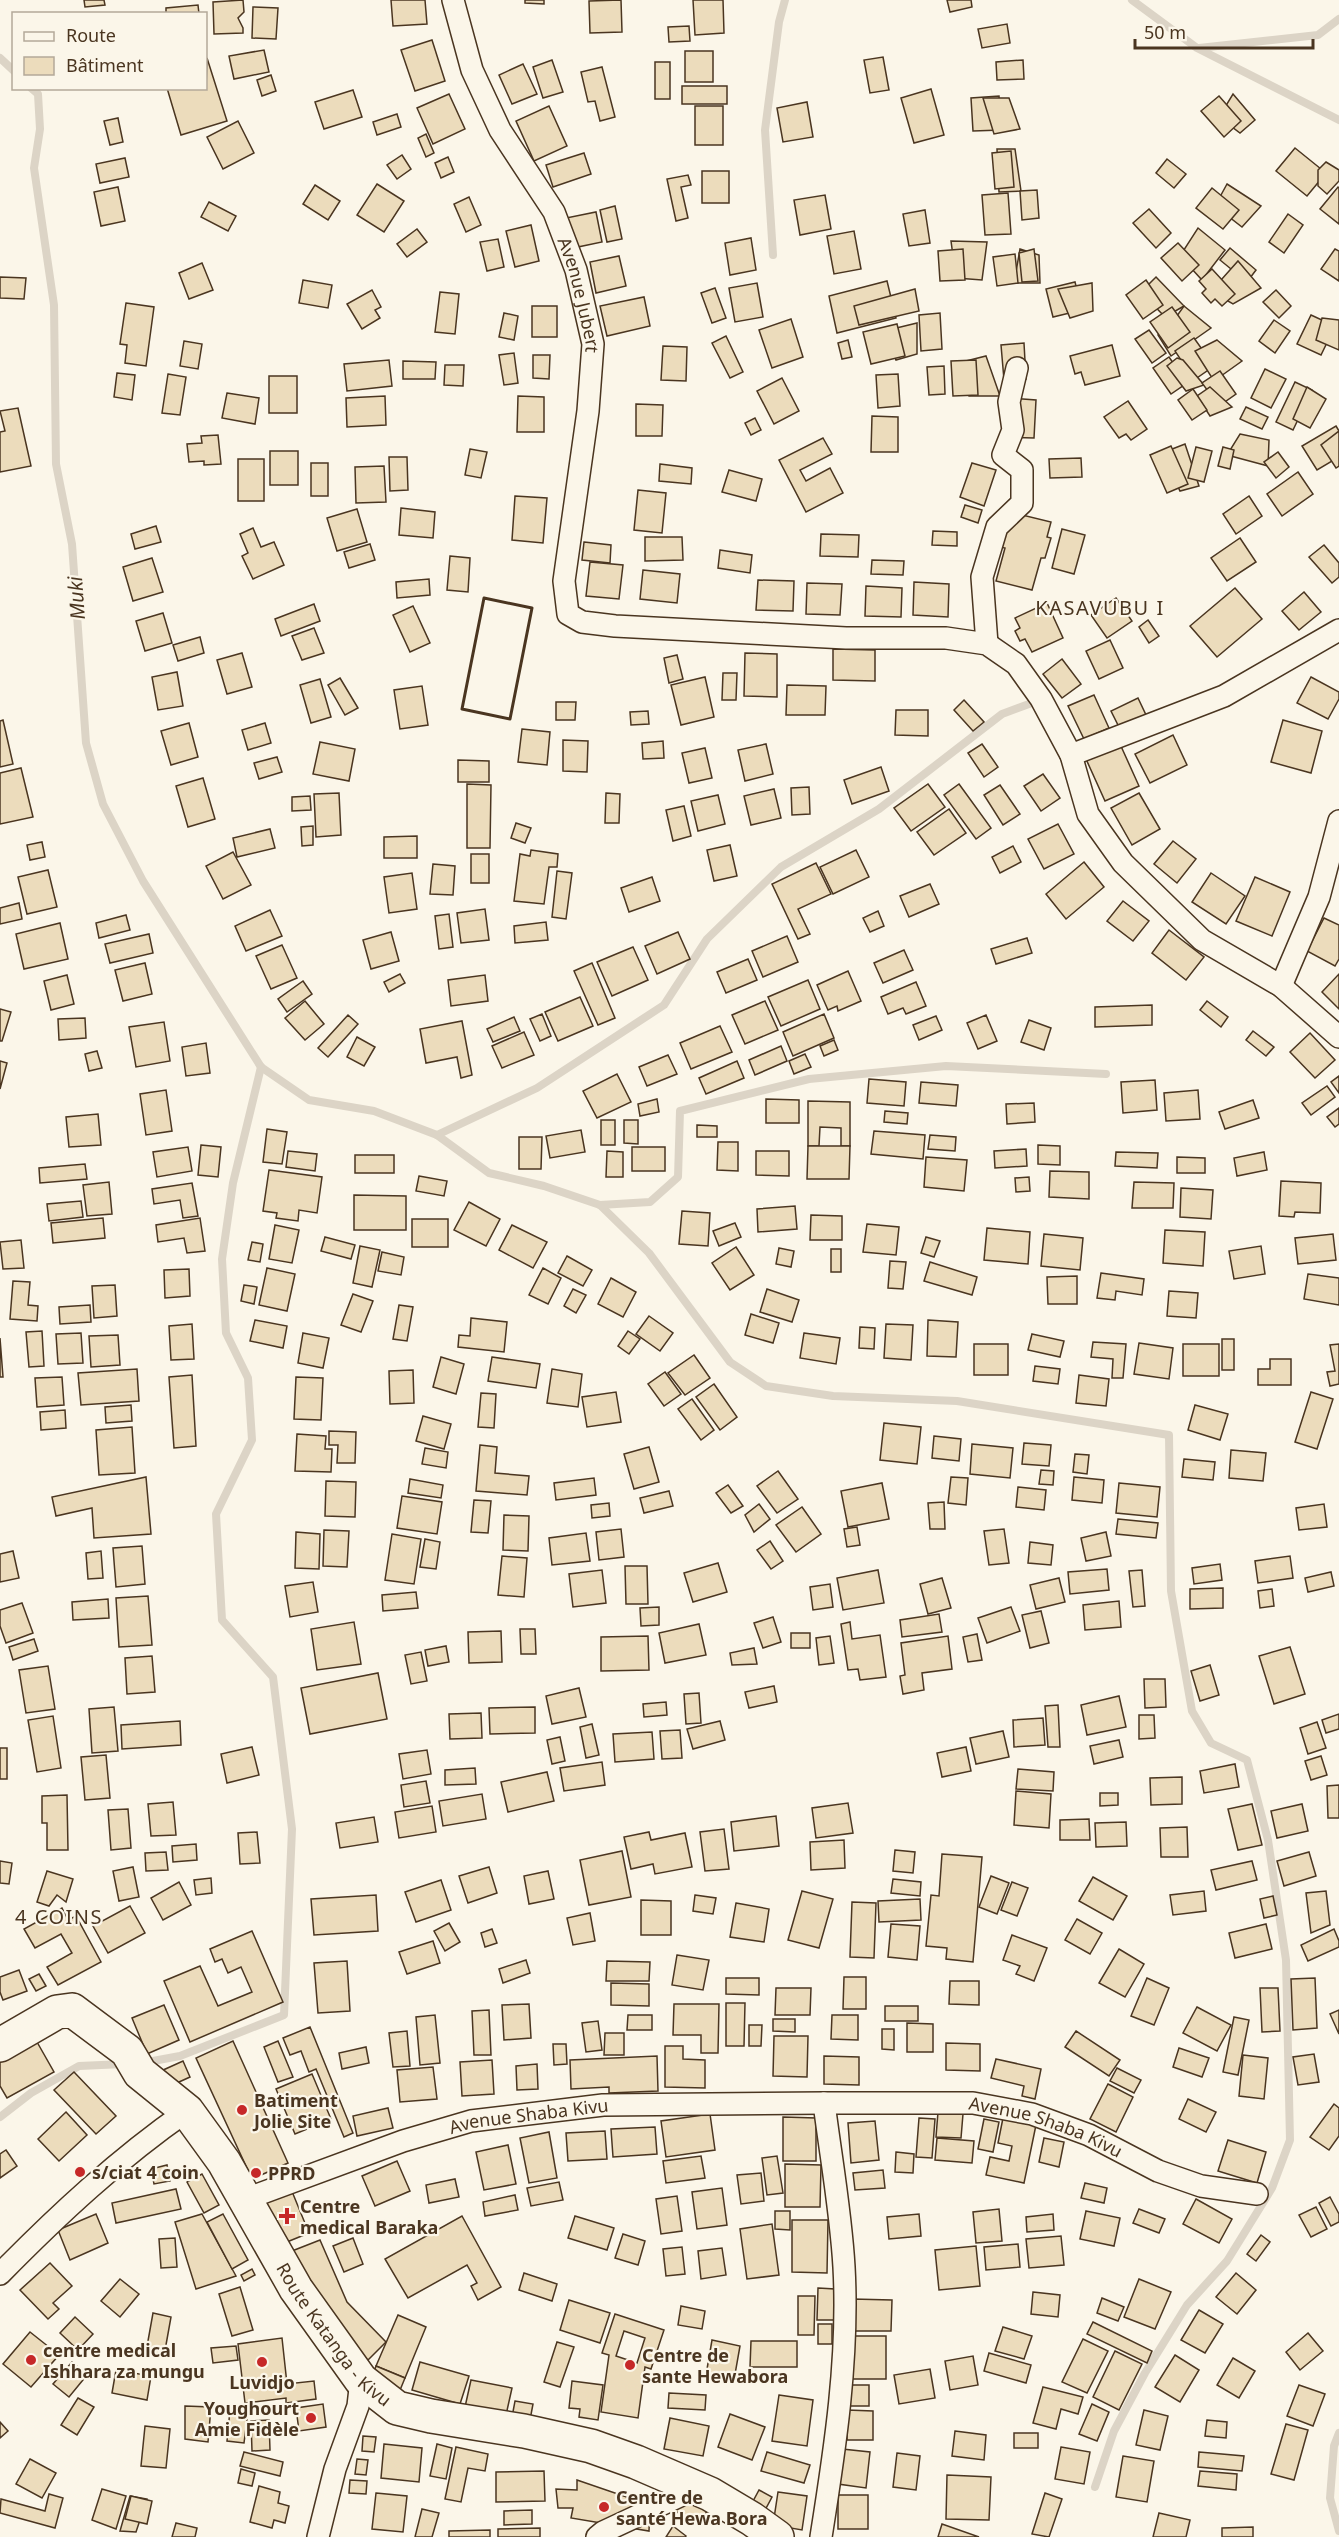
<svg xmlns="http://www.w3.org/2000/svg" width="1339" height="2537" font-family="'Noto Sans',sans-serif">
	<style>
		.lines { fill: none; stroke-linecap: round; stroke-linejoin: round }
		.stream { stroke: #dcd4c6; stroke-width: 8 }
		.building { fill: #ecdcbc; stroke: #4a3520; stroke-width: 1.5; fill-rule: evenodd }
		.street-casing { stroke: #4a3520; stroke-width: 24 }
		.highway-casing { stroke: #4a3520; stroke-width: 36 }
		.street { stroke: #fbf6e9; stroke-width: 21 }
		.highway { stroke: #fbf6e9; stroke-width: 33 }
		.wall { stroke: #4a3520; stroke-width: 3 }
		.poi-dot { fill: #c62828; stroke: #fbf6e9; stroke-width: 2 }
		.labels { text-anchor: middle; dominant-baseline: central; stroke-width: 4.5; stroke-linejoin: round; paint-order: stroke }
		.street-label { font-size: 18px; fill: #4a3520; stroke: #fbf6e9 }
		.poi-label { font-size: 18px; font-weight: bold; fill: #4a3520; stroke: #fbf6e9; text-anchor: start }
		.water-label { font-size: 20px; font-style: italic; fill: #4a3520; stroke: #fbf6e9 }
		.neighbourhood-label { font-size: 20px; letter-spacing: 1.5px; fill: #4a3520; stroke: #fbf6e9 }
	</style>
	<rect width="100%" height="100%" fill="#fbf6e9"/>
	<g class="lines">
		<g class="stream">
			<polyline points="1132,0 1197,48 1339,120"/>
			<polyline points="1199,48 1318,35 1339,19"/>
			<polyline points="0,58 14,71"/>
			<polyline points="31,88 38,94 40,129 34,168 54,305 56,464 72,544 86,743 103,804 143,881 261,1067 309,1100 374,1111 437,1135 489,1173 544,1186 600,1205 649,1253 730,1362 766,1386 833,1396 957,1401 1169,1435 1171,1591 1192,1711 1211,1743 1247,1760 1268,1840 1286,1960 1290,2140 1272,2188 1240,2240 1227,2261 1187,2305 1145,2373 1114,2431 1095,2487"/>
			<polyline points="773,255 765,130 779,22 785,0"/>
			<polyline points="437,1135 537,1088 664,1005 707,939 781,867 879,809 1002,714 1040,700"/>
			<polyline points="600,1205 650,1202 678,1177 680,1111 809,1079 946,1066 1106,1074"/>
			<polyline points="142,2063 180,2056 284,2015 292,1829 273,1677 222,1620 216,1514 252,1440 248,1378 226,1333 222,1259 233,1183 261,1067"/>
			<polyline points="0,2117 31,2093 79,2066 124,2064"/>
			<polyline points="1339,2433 1334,2446 1330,2498 1339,2531"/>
		</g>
	</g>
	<g class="building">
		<polygon points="84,0 104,0 105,5 85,7"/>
		<polygon points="243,0 244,12 238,18 243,28 243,33 214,34 213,2"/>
		<polygon points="391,0 425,0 427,24 393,26"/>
		<polygon points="525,0 544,0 544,4 525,3"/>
		<polygon points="621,0 622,32 590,33 589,1"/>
		<polygon points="693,0 723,0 724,33 695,35"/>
		<polygon points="947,0 971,0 972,7 950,12"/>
		<polygon points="198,5 199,14 166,14 166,8"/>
		<polygon points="253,7 278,8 276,39 252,38"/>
		<polygon points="1007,24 1010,43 982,48 978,29"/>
		<polygon points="689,26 690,41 669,42 668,27"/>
		<polygon points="432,40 445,81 415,91 401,50"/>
		<polygon points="264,50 269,72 234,79 229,56"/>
		<rect x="685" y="51" width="28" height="31"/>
		<polygon points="883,57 889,90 870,93 864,60"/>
		<polygon points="207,58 227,121 181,135 167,88 206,88"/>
		<polygon points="552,60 563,92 543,98 533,67"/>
		<polygon points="1023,60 1024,79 997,80 996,62"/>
		<rect x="655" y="62" width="15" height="37"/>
		<polygon points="523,64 537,94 512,104 499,75"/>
		<polygon points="602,67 615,117 600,121 595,101 588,102 581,72"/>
		<polygon points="271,75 276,91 262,96 257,80"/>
		<rect x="682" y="86" width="45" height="18"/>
		<polygon points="931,89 944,135 914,143 901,98"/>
		<polygon points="353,90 362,117 324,129 315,102"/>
		<polygon points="449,94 465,129 433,144 417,108"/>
		<polygon points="1233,94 1255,120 1240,133 1219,117"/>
		<polygon points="999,96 1001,130 973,131 971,98"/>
		<polygon points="1219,96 1241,121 1224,137 1201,111"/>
		<polygon points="983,98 1009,98 1020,129 994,134"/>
		<polygon points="807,102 813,137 783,142 777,108"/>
		<polygon points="549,106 567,146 534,161 516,121"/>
		<rect x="695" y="106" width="28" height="39"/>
		<polygon points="397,114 401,127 377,135 373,122"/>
		<polygon points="118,118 123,142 110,145 104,121"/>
		<polygon points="238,121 254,153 223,169 207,137"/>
		<polygon points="426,134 434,153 426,157 418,138"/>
		<polygon points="1295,148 1326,173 1307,196 1276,171"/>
		<polygon points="997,149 1015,149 1021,191 999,192"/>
		<polygon points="1011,151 1014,187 995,189 992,153"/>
		<polygon points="584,153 591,174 553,187 546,165"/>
		<polygon points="402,155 411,169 397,179 387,165"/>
		<polygon points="448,157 454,172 441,178 435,163"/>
		<polygon points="125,158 129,177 100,183 96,164"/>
		<polygon points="1167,159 1186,174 1174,188 1156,173"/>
		<polygon points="1326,162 1339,170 1339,181 1327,194 1318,186 1318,170"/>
		<rect x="702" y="171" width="27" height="32"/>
		<polygon points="688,175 691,185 681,187 688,218 676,221 667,179"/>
		<polygon points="377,184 404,201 384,232 357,215"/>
		<polygon points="1227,184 1261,206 1242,227 1215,206"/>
		<polygon points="315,185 340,201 328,220 303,204"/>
		<polygon points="118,187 125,221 101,226 94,192"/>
		<polygon points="1338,187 1339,188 1339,224 1320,209"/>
		<polygon points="1212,188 1239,210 1223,229 1196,208"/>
		<polygon points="1037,190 1039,218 1022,220 1020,191"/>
		<polygon points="1008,193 1011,234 985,235 982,195"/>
		<polygon points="825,195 831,229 800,235 794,200"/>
		<polygon points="469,197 481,225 466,232 454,204"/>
		<polygon points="209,202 236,216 228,231 201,217"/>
		<polygon points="615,206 622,239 607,242 600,210"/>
		<polygon points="1149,209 1171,233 1156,248 1133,223"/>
		<polygon points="925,210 930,243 909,246 903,214"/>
		<polygon points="596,212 602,242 573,248 566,218"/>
		<polygon points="1288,214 1303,225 1284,253 1269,242"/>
		<polygon points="531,225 539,261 515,267 506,231"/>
		<polygon points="1198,228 1225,250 1202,280 1180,256"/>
		<polygon points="417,229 427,242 407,257 397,244"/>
		<polygon points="854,231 861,269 834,274 827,236"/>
		<polygon points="751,238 756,270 730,275 725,243"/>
		<polygon points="498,239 504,267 487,271 480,242"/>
		<polygon points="951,241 987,242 982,280 956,278"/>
		<polygon points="1178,243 1199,265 1182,281 1161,258"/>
		<polygon points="1230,248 1256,270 1247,282 1220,260"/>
		<polygon points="963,249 965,280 940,281 938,251"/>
		<polygon points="1020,249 1039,255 1040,283 1014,283"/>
		<polygon points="1034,249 1038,281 1022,282 1019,253"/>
		<polygon points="1335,249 1339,251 1339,281 1321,269"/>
		<polygon points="1015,254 1018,283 997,286 993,257"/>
		<polygon points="619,256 626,286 596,293 590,262"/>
		<polygon points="1238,261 1261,288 1233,304 1221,297 1221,280"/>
		<polygon points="202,263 213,290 189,299 179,273"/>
		<polygon points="1212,269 1235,294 1222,306 1215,299 1211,303 1202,293 1206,289 1199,281"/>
		<polygon points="0,277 26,278 24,299 0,298"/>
		<polygon points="1156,277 1184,306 1165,317 1141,292"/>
		<polygon points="303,280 332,285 328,308 299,303"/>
		<polygon points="1146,280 1163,305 1143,319 1126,295"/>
		<polygon points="887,281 896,318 837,333 829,296"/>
		<polygon points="1075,282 1082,310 1053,317 1046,289"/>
		<polygon points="757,283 763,317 735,322 729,288"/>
		<polygon points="1092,283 1093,311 1070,318 1058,289"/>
		<polygon points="715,288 726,318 712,323 701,293"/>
		<polygon points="915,289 919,311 859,325 854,306"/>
		<polygon points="372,290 381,307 375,310 380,318 362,329 347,304"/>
		<polygon points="1276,290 1291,306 1279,318 1263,302"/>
		<polygon points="440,292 459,294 455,334 435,332"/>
		<polygon points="644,297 650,326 607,336 600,306"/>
		<polygon points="126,303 154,307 146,366 125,363 127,345 120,344"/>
		<rect x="532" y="306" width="25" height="31"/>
		<polygon points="1184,306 1211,328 1171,356 1158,335 1169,327"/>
		<polygon points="1172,307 1190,332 1168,348 1150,322"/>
		<polygon points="504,313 518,316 514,340 499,337"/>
		<polygon points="940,313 942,349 921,351 919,315"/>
		<polygon points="1311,315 1335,326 1321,355 1297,344"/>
		<polygon points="1322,318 1339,320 1339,350 1316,340"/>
		<polygon points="791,319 803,357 772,368 759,330"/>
		<polygon points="1274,320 1290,331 1275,353 1259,341"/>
		<polygon points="917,323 917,354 896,360 884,331"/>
		<polygon points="897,324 905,356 871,364 863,332"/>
		<polygon points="1149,330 1166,353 1152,363 1135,339"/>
		<polygon points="726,336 743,372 730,378 712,343"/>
		<polygon points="1194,338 1214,366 1194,380 1175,351"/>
		<polygon points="848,340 852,357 842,359 838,343"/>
		<polygon points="1217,340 1242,361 1214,381 1195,351"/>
		<polygon points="184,341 202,344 198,369 180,366"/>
		<polygon points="1024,343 1026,379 1004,380 1001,345"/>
		<polygon points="1112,345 1120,376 1085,385 1081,372 1075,374 1070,356"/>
		<polygon points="663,346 687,347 686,381 661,380"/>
		<polygon points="514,353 518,383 504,385 499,355"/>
		<polygon points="533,355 550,355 549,379 533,378"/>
		<polygon points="986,356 1000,396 969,396 958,363"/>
		<polygon points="1169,357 1187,383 1171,394 1153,368"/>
		<polygon points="1177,358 1183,360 1204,385 1186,391 1167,366"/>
		<polygon points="389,360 392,386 347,391 344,364"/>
		<polygon points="976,360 978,395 953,396 951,361"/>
		<polygon points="403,361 436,362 435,379 403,379"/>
		<polygon points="445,365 464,365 463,386 444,385"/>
		<polygon points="944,366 945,394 929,395 927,367"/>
		<polygon points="1265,369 1286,379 1271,408 1251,398"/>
		<polygon points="1220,371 1236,394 1219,406 1202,383"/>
		<polygon points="117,373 135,375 132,400 114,397"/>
		<polygon points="168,374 186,377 180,415 162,413"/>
		<polygon points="898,374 900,406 878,408 876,375"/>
		<rect x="269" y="376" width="28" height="37"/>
		<polygon points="782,378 799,411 774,424 757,391"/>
		<polygon points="1295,382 1312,390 1293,430 1276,422"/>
		<polygon points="1210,387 1232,407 1210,416 1197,396"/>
		<polygon points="1307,387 1326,399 1310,428 1293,419"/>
		<polygon points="1193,389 1207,410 1192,420 1178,400"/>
		<polygon points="227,393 259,398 255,424 222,418"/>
		<polygon points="385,396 386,425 347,427 346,398"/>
		<polygon points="518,396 544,397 544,432 517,432"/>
		<polygon points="1007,398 1036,400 1034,438 1005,437"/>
		<polygon points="1128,401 1147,429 1131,440 1126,434 1119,438 1104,417"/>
		<polygon points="636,404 663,405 662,436 636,436"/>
		<polygon points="1246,407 1268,417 1262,429 1240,419"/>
		<polygon points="18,408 31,466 0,472 0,432 5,431 0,411"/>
		<polygon points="872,416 898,417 898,452 871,452"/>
		<polygon points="755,418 761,430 751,435 745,423"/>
		<polygon points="1336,426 1339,431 1339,457 1317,470 1302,446"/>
		<polygon points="1339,431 1339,466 1336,468 1321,445"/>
		<polygon points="1240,434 1269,440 1268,466 1227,455"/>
		<polygon points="218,435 221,464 204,465 204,461 189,462 187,444 202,443 201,436"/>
		<polygon points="823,438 832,454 800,470 806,481 830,468 843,493 806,512 779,460"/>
		<polygon points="1185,444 1199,486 1180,491 1162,453"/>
		<polygon points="1171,446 1188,484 1167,493 1150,455"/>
		<polygon points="1196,447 1212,451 1204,482 1188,478"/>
		<polygon points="1223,447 1234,450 1230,469 1218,466"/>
		<polygon points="470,449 487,452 481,478 465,475"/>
		<rect x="270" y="451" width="28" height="34"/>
		<polygon points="1278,452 1289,467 1276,478 1264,462"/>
		<polygon points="389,457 407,457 408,490 390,491"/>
		<polygon points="1081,458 1082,477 1050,478 1049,459"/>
		<rect x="238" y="459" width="26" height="42"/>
		<rect x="311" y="463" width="17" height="33"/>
		<polygon points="972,463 996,470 984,506 960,497"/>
		<polygon points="660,464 692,468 691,484 659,481"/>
		<polygon points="384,466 386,502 356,503 355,467"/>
		<polygon points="729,470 762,479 756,501 722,492"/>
		<polygon points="1298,472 1313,494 1282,516 1267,494"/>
		<polygon points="638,490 666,493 662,533 634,530"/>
		<polygon points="515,496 547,498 543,543 512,540"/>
		<polygon points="1249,496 1262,516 1236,534 1223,514"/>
		<polygon points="965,505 982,510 978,523 961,517"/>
		<polygon points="401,508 435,512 433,538 399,535"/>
		<polygon points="357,509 367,542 337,551 327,518"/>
		<polygon points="1014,513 1051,522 1047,537 1051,538 1045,558 1041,558 1032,590 996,581 1005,548 1000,547"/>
		<polygon points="156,526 161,542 135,549 131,534"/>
		<polygon points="253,528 261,547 274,542 284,565 253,579 242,556 248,553 240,534"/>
		<polygon points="1062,529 1085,535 1074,574 1052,568"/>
		<polygon points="933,531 957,532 957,546 932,545"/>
		<polygon points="821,534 859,535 858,557 820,556"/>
		<polygon points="645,537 682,537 683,560 645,561"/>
		<polygon points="1240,538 1256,562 1227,581 1211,558"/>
		<polygon points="584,542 611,545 610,563 582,560"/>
		<polygon points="370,544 375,560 349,568 344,552"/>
		<polygon points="1324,545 1339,563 1339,577 1332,583 1309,557"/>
		<polygon points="720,550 752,555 750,573 718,568"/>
		<polygon points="450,556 470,558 468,592 447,590"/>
		<polygon points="152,558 163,592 133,601 123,567"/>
		<polygon points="872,560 904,561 903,575 871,574"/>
		<polygon points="590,562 623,565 619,599 586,596"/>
		<polygon points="643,570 680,574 677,603 640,599"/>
		<polygon points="429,579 430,595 397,598 396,582"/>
		<polygon points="758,580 794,581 793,611 756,610"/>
		<polygon points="914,582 949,584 948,617 913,615"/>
		<polygon points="807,583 842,584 840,615 806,614"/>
		<polygon points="866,586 902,588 901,617 865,616"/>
		<polygon points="1235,588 1262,619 1217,657 1190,626"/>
		<polygon points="1304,592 1321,612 1299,630 1282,611"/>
		<polygon points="1116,598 1132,621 1107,638 1091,615"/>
		<polygon points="1047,603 1063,638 1032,652 1025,639 1020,641 1015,631 1020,628 1015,618"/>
		<polygon points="314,604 320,621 281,636 275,619"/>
		<polygon points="413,606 430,643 410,652 393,615"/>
		<polygon points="163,613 172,643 145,651 136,621"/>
		<polygon points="1148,620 1159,636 1149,643 1139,627"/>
		<polygon points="314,628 324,653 302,660 292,636"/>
		<polygon points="200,637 204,653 178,661 173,645"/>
		<polygon points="1110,640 1123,668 1099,679 1086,651"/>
		<polygon points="833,649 875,650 875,681 833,680"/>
		<polygon points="242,653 252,687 227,694 217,660"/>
		<polygon points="745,653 777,654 777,697 744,696"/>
		<polygon points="677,655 683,679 669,683 664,658"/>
		<polygon points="1062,659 1081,684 1062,698 1043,674"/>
		<polygon points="177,672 183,706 158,710 152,677"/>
		<polygon points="723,673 737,673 736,700 722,700"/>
		<polygon points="705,677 714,717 681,725 671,685"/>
		<polygon points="1311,677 1339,692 1339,699 1328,719 1297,703"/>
		<polygon points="340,678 358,708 345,715 328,685"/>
		<polygon points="320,679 331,717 311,723 300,685"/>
		<polygon points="787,685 826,686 825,715 786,715"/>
		<polygon points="422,686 428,725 400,729 394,690"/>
		<polygon points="1094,695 1109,728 1084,739 1068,706"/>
		<polygon points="1138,698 1146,715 1119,727 1111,711"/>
		<polygon points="964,700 984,722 973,731 954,710"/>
		<polygon points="556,702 576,702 575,720 556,720"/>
		<polygon points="896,710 928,710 928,736 895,735"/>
		<polygon points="648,711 649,724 631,725 630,712"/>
		<polygon points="3,720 13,764 0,767 0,721"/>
		<polygon points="1283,720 1322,731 1311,773 1271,762"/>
		<polygon points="189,723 198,757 171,765 161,731"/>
		<polygon points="265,723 271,743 248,750 242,730"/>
		<polygon points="522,729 550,732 547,765 518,762"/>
		<polygon points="1173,735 1187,765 1150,783 1135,754"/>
		<polygon points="563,740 588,741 587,772 563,771"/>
		<polygon points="663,741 664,758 643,759 642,743"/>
		<polygon points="320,742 355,749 349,781 313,774"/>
		<polygon points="766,744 773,774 745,781 738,750"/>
		<polygon points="982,744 998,767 984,777 968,753"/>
		<polygon points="1120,744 1139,786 1105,801 1086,759"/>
		<polygon points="705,748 712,778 689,783 682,753"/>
		<polygon points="277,757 282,772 259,779 254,763"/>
		<polygon points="458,760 489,761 489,782 458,782"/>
		<polygon points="881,767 889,791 852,804 844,780"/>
		<polygon points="21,768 33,817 0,824 0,773"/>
		<polygon points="1043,774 1060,798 1041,811 1024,786"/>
		<polygon points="203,778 215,819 188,827 176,786"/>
		<polygon points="467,784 491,785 490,848 467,848"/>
		<polygon points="928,784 945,807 911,831 894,808"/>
		<polygon points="959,784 991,828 976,839 944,795"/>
		<polygon points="1000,785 1020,814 1003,825 984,795"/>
		<polygon points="809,787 810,814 792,815 791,788"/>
		<polygon points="774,789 781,818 751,825 744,796"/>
		<polygon points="339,793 341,835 316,837 314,794"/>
		<polygon points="606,793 620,794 619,823 605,823"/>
		<polygon points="1139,793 1160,829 1132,845 1111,808"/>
		<polygon points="718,795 725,824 698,831 691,801"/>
		<polygon points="310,796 311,810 292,811 292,797"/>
		<polygon points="684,806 691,836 673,841 666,810"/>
		<polygon points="949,809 966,833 934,855 917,832"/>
		<polygon points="516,823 531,828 525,843 511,838"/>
		<polygon points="1058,824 1074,854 1044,869 1028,839"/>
		<polygon points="313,826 313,845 302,846 301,827"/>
		<polygon points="270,829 275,848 237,857 233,838"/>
		<polygon points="417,836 417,858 384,858 384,837"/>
		<polygon points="1173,841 1196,859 1177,883 1154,864"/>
		<polygon points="42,842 45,857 30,860 27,845"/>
		<polygon points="730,845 737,876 714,881 707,850"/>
		<polygon points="1013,846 1021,862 1000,873 992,857"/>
		<polygon points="531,850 558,854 557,867 549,867 544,904 514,901 520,854 530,856"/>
		<polygon points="856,850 869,877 833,894 820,867"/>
		<polygon points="233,852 251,885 223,899 206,866"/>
		<rect x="471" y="854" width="18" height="29"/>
		<polygon points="1084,862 1104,887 1066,919 1046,894"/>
		<polygon points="816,863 831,894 798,909 810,934 798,939 772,884"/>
		<polygon points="433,864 455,866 453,895 430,894"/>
		<polygon points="48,870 57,907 27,914 18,877"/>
		<polygon points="557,871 572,873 566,919 552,917"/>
		<polygon points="412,873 417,909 389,913 384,877"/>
		<polygon points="1211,873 1245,896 1226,924 1192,902"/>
		<polygon points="652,877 660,901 629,912 621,888"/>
		<polygon points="1255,877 1290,892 1272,936 1236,921"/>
		<polygon points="930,884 939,904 909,917 900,896"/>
		<polygon points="1123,901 1149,921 1133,941 1107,921"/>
		<polygon points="19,903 22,919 0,924 0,908"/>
		<polygon points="485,909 489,940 461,943 457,913"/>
		<polygon points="270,910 282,936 246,951 235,926"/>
		<polygon points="878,911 884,926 870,932 863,918"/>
		<polygon points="449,914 453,947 439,949 435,916"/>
		<polygon points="126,915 130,930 99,938 96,923"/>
		<polygon points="1324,918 1339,925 1339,959 1335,966 1307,951"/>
		<polygon points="546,922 548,940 515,943 514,926"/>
		<polygon points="60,923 68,959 24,969 16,934"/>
		<polygon points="1169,930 1204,957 1186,980 1152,953"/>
		<polygon points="391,932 399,961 371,969 363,940"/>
		<polygon points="678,932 690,959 657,974 645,946"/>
		<polygon points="149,934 153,953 110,963 105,944"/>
		<polygon points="787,936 798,962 763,977 752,951"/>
		<polygon points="1027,938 1032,953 996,964 991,949"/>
		<polygon points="282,945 297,978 271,989 256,956"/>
		<polygon points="633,947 648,980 612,996 597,962"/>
		<polygon points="904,950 913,970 883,983 874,963"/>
		<polygon points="748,959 757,980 726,993 717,972"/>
		<polygon points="145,963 152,994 123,1001 115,970"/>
		<polygon points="592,963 615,1018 598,1025 574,971"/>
		<polygon points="848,971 861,1001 838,1011 837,1006 828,1010 817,985"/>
		<polygon points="400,974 405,983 389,992 384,982"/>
		<polygon points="1339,974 1339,1009 1322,992"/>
		<polygon points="67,975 74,1004 51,1010 44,981"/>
		<polygon points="485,975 488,1001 451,1006 448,980"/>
		<polygon points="808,980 820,1009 781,1026 768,997"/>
		<polygon points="303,981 312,994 287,1012 278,999"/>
		<polygon points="916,982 926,1006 906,1014 903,1008 888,1014 881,997"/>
		<polygon points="580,997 593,1026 558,1041 545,1012"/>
		<polygon points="305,1001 324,1024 305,1040 285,1018"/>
		<polygon points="765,1001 778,1030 745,1044 732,1015"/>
		<polygon points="1207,1001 1228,1017 1221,1027 1200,1010"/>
		<polygon points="1152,1005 1152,1025 1095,1027 1095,1007"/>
		<polygon points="0,1009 11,1012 2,1041 0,1041"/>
		<polygon points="542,1014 551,1036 540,1041 530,1019"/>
		<polygon points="824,1014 834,1038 793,1056 783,1032"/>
		<polygon points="348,1015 358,1024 328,1057 318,1048"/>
		<polygon points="986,1015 997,1041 978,1049 967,1023"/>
		<polygon points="936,1016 942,1030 919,1040 913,1025"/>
		<polygon points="514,1017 520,1031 493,1042 487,1029"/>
		<polygon points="85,1018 86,1038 59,1040 58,1019"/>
		<polygon points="1029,1020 1051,1028 1044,1050 1021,1042"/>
		<polygon points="462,1021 472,1075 461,1078 457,1057 426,1063 420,1029"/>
		<polygon points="164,1022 170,1061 136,1067 129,1027"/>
		<polygon points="720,1026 732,1052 691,1069 680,1043"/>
		<polygon points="1253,1031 1274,1047 1266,1056 1246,1040"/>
		<polygon points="524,1032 534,1055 502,1068 492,1046"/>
		<polygon points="1310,1033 1335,1060 1315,1078 1290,1052"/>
		<polygon points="357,1037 375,1047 364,1066 347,1057"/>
		<polygon points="834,1040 838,1050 824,1056 820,1046"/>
		<polygon points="206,1043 210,1073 186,1076 182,1047"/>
		<polygon points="781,1046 787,1061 755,1075 749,1060"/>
		<polygon points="97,1051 102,1068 89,1071 85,1054"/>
		<polygon points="805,1054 811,1067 794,1074 789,1061"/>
		<polygon points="668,1055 677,1074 647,1086 639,1067"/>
		<polygon points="0,1061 7,1063 0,1089"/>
		<polygon points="737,1061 744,1078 706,1094 699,1078"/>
		<polygon points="617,1074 631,1102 597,1118 583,1091"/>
		<polygon points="1339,1076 1339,1093 1331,1082"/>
		<polygon points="869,1079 906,1082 904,1106 867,1103"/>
		<polygon points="1155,1080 1157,1110 1123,1113 1121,1082"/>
		<polygon points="921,1082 958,1085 956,1106 919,1103"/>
		<polygon points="1327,1086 1335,1097 1311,1115 1302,1103"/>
		<polygon points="166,1090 172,1131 146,1135 140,1094"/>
		<polygon points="1198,1090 1200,1119 1166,1121 1164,1093"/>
		<polygon points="657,1099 659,1112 640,1116 638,1104"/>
		<polygon points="766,1099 799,1100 799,1123 766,1123"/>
		<polygon points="1253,1100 1259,1118 1225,1129 1219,1112"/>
		<polygon points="808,1101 850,1102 850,1146 841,1146 841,1128 820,1127 819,1146 808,1146"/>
		<polygon points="1034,1103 1035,1122 1007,1124 1006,1104"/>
		<polygon points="1339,1108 1339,1124 1335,1127 1327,1117"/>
		<polygon points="885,1111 908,1113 907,1124 884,1122"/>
		<polygon points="98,1114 101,1145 69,1147 66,1117"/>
		<rect x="601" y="1120" width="14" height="25"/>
		<polygon points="624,1120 638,1120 638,1144 624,1143"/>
		<polygon points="697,1125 717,1126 717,1137 697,1137"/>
		<polygon points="267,1129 287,1132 282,1164 263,1162"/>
		<polygon points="581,1130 585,1152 550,1158 546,1136"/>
		<polygon points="874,1131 925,1135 923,1159 871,1154"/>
		<polygon points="930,1135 956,1137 955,1151 928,1149"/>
		<polygon points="519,1137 542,1137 541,1169 519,1169"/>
		<polygon points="718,1142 738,1142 738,1171 717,1170"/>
		<polygon points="201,1145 221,1147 218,1177 198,1175"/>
		<polygon points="1038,1145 1060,1146 1060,1165 1038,1164"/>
		<polygon points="808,1146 850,1146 849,1179 807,1179"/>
		<polygon points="188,1147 192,1171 157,1177 153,1152"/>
		<rect x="632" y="1147" width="33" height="24"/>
		<polygon points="1026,1149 1027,1166 995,1168 994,1151"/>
		<polygon points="288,1151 317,1154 315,1171 286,1167"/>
		<polygon points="607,1151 623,1152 623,1177 606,1177"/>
		<polygon points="756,1151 789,1151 789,1176 756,1175"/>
		<polygon points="1116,1152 1158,1153 1157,1168 1115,1166"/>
		<polygon points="1264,1152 1267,1170 1237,1176 1234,1158"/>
		<rect x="355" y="1155" width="39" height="18"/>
		<polygon points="926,1157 967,1160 964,1191 924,1187"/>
		<polygon points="1177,1157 1205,1158 1205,1173 1177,1173"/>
		<polygon points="85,1164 87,1179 40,1183 39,1168"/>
		<polygon points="269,1170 322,1177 317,1213 299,1210 298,1221 276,1218 277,1213 263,1211"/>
		<polygon points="1050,1171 1089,1172 1089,1199 1049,1197"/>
		<polygon points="419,1176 447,1181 444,1196 416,1191"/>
		<polygon points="1029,1177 1030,1191 1016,1192 1015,1178"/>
		<polygon points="1281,1181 1321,1183 1320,1213 1295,1212 1294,1217 1279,1216"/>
		<polygon points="109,1182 112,1214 87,1216 83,1185"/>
		<polygon points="1134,1182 1174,1183 1173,1208 1132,1208"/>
		<polygon points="192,1183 198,1216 183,1218 180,1200 154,1204 152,1189"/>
		<polygon points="1181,1188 1213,1190 1211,1219 1180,1217"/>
		<polygon points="354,1195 406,1196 406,1230 354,1230"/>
		<polygon points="81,1201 83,1217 49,1221 47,1204"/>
		<polygon points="469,1202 500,1219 486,1246 454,1230"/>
		<polygon points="795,1206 797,1229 758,1232 757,1209"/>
		<polygon points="682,1211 710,1213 708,1246 679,1244"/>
		<polygon points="811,1215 842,1216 842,1240 810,1240"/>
		<polygon points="103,1218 105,1238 53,1243 51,1223"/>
		<polygon points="200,1218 205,1251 187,1253 184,1238 158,1242 156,1225"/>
		<rect x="412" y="1219" width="36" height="28"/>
		<polygon points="735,1223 741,1237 719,1246 713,1231"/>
		<polygon points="867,1224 899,1227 896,1255 863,1252"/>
		<polygon points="275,1225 299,1230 292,1263 269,1259"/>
		<polygon points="512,1225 547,1242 533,1268 499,1250"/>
		<polygon points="987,1228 1030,1232 1028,1264 984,1260"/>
		<polygon points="1165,1230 1205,1232 1203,1266 1163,1263"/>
		<polygon points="1044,1234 1083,1238 1080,1270 1041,1266"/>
		<polygon points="1333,1234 1336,1260 1298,1264 1295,1238"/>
		<polygon points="325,1237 355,1245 351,1259 321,1251"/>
		<polygon points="926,1237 940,1241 934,1257 921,1253"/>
		<polygon points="21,1240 24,1268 3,1269 0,1242"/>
		<polygon points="252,1242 263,1244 260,1262 248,1260"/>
		<polygon points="360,1246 380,1250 372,1287 353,1283"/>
		<polygon points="1261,1246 1265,1274 1234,1279 1229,1251"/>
		<polygon points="736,1247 754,1275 730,1290 712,1263"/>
		<polygon points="779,1248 794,1251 791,1267 776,1264"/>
		<rect x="831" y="1249" width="10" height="23"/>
		<polygon points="382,1252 404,1257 401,1275 378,1271"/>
		<polygon points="567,1256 592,1270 583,1286 558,1273"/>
		<polygon points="890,1261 906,1262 903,1289 888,1288"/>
		<polygon points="930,1262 977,1277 972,1295 924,1281"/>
		<polygon points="267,1268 295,1274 287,1311 259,1305"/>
		<polygon points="543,1268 561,1278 548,1304 529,1295"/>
		<polygon points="189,1269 190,1296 165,1298 164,1270"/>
		<polygon points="1101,1273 1144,1279 1142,1295 1116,1291 1115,1300 1097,1298"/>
		<polygon points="1308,1274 1339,1278 1339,1305 1304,1299"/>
		<polygon points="1077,1276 1077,1304 1048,1304 1047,1277"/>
		<polygon points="611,1278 636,1292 623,1317 598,1304"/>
		<polygon points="13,1281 30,1282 28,1305 38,1306 37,1321 10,1319"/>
		<polygon points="115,1285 117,1316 94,1318 92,1286"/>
		<polygon points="244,1285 257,1287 254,1304 241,1301"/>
		<polygon points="573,1289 586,1295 576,1313 564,1306"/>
		<polygon points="767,1289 799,1300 792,1322 760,1312"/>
		<polygon points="1169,1291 1198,1293 1196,1318 1167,1316"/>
		<polygon points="353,1294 373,1301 361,1332 341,1325"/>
		<polygon points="90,1305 91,1322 60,1324 59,1307"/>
		<polygon points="399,1305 413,1307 407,1341 393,1339"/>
		<polygon points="751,1314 779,1323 773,1343 745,1335"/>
		<polygon points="649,1316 673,1333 660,1351 636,1334"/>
		<polygon points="471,1318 507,1322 504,1352 458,1347 459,1335 470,1336"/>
		<polygon points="255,1320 287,1326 283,1348 250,1341"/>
		<polygon points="928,1320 958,1322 956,1357 927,1356"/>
		<polygon points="192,1324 194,1359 171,1360 169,1326"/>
		<polygon points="886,1324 913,1325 911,1360 884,1358"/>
		<polygon points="860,1327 875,1328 874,1349 859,1348"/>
		<polygon points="42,1331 44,1366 29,1367 26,1332"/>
		<polygon points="628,1331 640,1339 629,1354 618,1346"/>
		<polygon points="81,1333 83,1363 58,1364 56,1334"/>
		<polygon points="303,1333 329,1338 323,1368 298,1363"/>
		<polygon points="804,1333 840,1338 836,1364 800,1358"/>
		<polygon points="1032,1334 1064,1341 1060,1357 1028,1350"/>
		<polygon points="118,1335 120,1365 91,1367 89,1336"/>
		<polygon points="0,1338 3,1377 0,1377"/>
		<rect x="1222" y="1339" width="12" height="31"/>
		<polygon points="1093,1342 1126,1344 1123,1378 1112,1378 1113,1359 1091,1357"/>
		<polygon points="1139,1343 1173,1348 1169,1379 1134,1374"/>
		<rect x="974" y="1344" width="34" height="31"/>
		<rect x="1183" y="1344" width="36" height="32"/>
		<polygon points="1339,1344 1339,1384 1330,1386 1327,1372 1335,1371 1330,1345"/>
		<polygon points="694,1355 710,1378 685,1395 668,1373"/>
		<polygon points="441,1357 464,1364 456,1394 433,1387"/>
		<polygon points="492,1357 540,1364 536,1388 488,1381"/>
		<polygon points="1270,1359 1291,1359 1291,1385 1258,1385 1258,1369 1270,1369"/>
		<polygon points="1035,1366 1060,1369 1058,1384 1033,1381"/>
		<polygon points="137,1369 139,1401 81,1405 78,1373"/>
		<polygon points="552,1369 582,1374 578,1407 547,1403"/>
		<polygon points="413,1370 414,1403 390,1404 389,1371"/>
		<polygon points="665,1372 681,1394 664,1406 648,1384"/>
		<polygon points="192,1375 196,1446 174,1448 169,1377"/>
		<polygon points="1079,1375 1109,1379 1106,1406 1076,1403"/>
		<polygon points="62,1377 64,1405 37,1407 35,1378"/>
		<polygon points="296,1377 323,1378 321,1420 294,1419"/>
		<polygon points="714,1384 737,1417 720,1430 696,1397"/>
		<polygon points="616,1392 621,1422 587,1427 582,1397"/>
		<polygon points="1311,1392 1333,1399 1317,1449 1295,1442"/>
		<polygon points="481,1393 496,1394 494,1428 478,1427"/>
		<polygon points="692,1399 714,1430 701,1440 678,1409"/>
		<polygon points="131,1405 132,1421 106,1423 105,1407"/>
		<polygon points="1195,1405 1228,1414 1220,1440 1188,1430"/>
		<polygon points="65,1410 66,1428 41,1430 40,1412"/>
		<polygon points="423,1416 451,1424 444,1449 416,1441"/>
		<polygon points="884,1423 921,1427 917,1464 880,1460"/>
		<polygon points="132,1427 135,1473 99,1475 96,1430"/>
		<polygon points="329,1431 356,1432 355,1463 337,1463 338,1445 329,1445"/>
		<polygon points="297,1434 326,1436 325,1449 332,1449 331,1472 295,1471"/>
		<polygon points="934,1436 961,1439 959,1461 932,1458"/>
		<polygon points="1024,1443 1051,1445 1049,1466 1022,1464"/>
		<polygon points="972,1444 1013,1448 1010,1478 970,1474"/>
		<polygon points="480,1445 497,1447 495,1473 529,1476 527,1495 476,1491"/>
		<polygon points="649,1447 659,1482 634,1489 624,1454"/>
		<polygon points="425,1448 448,1452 446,1468 422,1464"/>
		<polygon points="1231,1450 1266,1453 1263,1481 1229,1478"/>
		<polygon points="1075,1454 1089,1455 1087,1474 1073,1472"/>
		<polygon points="1184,1459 1215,1462 1213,1480 1182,1477"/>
		<polygon points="1041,1470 1054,1471 1053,1485 1039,1484"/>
		<polygon points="778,1471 798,1499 777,1513 757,1486"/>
		<polygon points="146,1477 151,1534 94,1538 92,1508 56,1516 52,1497"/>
		<polygon points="951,1477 968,1478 966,1505 948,1503"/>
		<polygon points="1074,1477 1104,1480 1102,1503 1072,1500"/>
		<polygon points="594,1478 596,1495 556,1500 554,1483"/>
		<polygon points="410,1479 443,1485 441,1498 408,1493"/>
		<polygon points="326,1481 356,1482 355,1517 325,1516"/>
		<polygon points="882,1483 889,1519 848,1527 841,1491"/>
		<polygon points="1119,1483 1160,1487 1157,1517 1116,1513"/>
		<polygon points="728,1485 743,1506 731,1513 716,1493"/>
		<polygon points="1018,1487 1046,1490 1044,1510 1016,1507"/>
		<polygon points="669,1491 673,1506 644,1513 640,1498"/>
		<polygon points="402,1496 442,1502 437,1534 397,1528"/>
		<polygon points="474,1500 491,1501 488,1533 471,1532"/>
		<polygon points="944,1502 945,1529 930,1529 928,1503"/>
		<polygon points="609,1503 610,1516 592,1518 591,1505"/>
		<polygon points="759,1504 770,1519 754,1532 745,1515"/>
		<polygon points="1324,1504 1327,1527 1299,1530 1296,1508"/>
		<polygon points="802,1507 821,1534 796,1552 776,1525"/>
		<polygon points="504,1515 529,1516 528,1551 503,1550"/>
		<polygon points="1118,1519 1158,1523 1156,1538 1116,1534"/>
		<polygon points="857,1527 860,1545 847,1547 844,1529"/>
		<polygon points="621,1529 624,1557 599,1560 596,1532"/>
		<polygon points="1004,1529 1009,1563 989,1565 984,1531"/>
		<polygon points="324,1530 349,1531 347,1567 323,1566"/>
		<polygon points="296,1532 320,1534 319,1569 295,1568"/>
		<polygon points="1106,1532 1111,1556 1086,1561 1081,1538"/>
		<polygon points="586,1533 590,1561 552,1565 549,1538"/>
		<polygon points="392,1534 421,1539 414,1584 385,1580"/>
		<polygon points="425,1539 440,1542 436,1569 420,1567"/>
		<polygon points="770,1541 783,1561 771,1569 757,1550"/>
		<polygon points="1030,1542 1053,1545 1051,1565 1028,1563"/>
		<polygon points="142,1546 145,1584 116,1587 113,1548"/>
		<polygon points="13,1551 19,1578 0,1582 0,1554"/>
		<polygon points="101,1551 103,1578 88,1579 86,1553"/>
		<polygon points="502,1556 527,1558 524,1597 498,1595"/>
		<polygon points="1290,1556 1293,1578 1258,1583 1255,1561"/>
		<polygon points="718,1563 727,1592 693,1602 684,1573"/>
		<polygon points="1220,1564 1222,1580 1194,1584 1192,1568"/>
		<polygon points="625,1566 647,1566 648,1604 626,1604"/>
		<polygon points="1107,1569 1109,1590 1070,1594 1068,1572"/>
		<polygon points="602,1570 606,1603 573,1607 569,1574"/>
		<polygon points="878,1570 884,1603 843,1610 837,1578"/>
		<polygon points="1142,1570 1145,1606 1133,1607 1129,1571"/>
		<polygon points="1331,1572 1334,1586 1308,1592 1305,1578"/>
		<polygon points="942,1578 951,1608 928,1614 920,1584"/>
		<polygon points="1059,1578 1065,1602 1036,1609 1030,1585"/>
		<polygon points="313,1582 318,1612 290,1617 285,1586"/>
		<polygon points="830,1584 833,1607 813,1610 810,1587"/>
		<polygon points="1223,1588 1223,1608 1190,1609 1190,1589"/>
		<polygon points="1272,1589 1274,1606 1260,1608 1258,1591"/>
		<polygon points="416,1592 418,1608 383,1611 382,1595"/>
		<polygon points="148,1596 152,1645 119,1647 116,1598"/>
		<polygon points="108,1599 109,1618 73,1620 72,1602"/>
		<polygon points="1119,1601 1121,1627 1085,1630 1083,1605"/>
		<polygon points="22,1603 33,1633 6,1643 0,1626 0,1610"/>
		<polygon points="659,1607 659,1625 641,1626 640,1608"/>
		<polygon points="1011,1607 1020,1631 987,1643 978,1618"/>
		<polygon points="1041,1611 1049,1643 1030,1648 1022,1615"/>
		<polygon points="939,1614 942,1632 902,1637 900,1620"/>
		<polygon points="773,1617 781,1642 763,1648 754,1623"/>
		<polygon points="354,1622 361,1664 317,1670 311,1629"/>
		<polygon points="850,1622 852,1639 880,1635 886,1677 860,1680 858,1669 848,1670 841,1624"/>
		<polygon points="699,1624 706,1655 665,1663 659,1633"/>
		<polygon points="520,1629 535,1629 536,1654 521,1654"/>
		<polygon points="501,1631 502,1662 469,1663 468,1632"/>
		<rect x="791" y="1633" width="19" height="15"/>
		<polygon points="977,1634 982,1660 968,1662 963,1637"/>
		<polygon points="648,1636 649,1670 601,1671 601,1637"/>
		<polygon points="830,1636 834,1663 819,1665 816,1638"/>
		<polygon points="948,1636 952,1669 922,1673 924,1690 903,1694 900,1676 905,1675 901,1643"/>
		<polygon points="34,1639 38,1651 13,1660 9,1647"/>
		<polygon points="446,1646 449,1662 428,1666 425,1650"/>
		<polygon points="1290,1647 1305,1694 1274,1704 1259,1656"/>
		<polygon points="754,1648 757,1664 732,1665 730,1653"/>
		<polygon points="421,1652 427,1681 411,1684 405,1655"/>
		<polygon points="152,1656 155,1692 127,1694 125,1658"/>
		<polygon points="1210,1665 1219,1695 1200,1701 1191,1671"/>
		<polygon points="48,1666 55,1709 26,1713 19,1670"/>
		<polygon points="378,1673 387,1719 310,1734 301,1688"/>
		<polygon points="1144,1679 1165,1679 1166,1707 1145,1708"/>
		<polygon points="774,1686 777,1702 749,1708 745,1692"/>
		<polygon points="579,1688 586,1717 552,1724 546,1696"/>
		<polygon points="699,1693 701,1723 686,1724 684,1694"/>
		<polygon points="1119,1696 1126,1727 1087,1735 1081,1705"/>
		<polygon points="666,1702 667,1715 644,1717 643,1704"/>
		<polygon points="1058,1705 1060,1747 1048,1747 1045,1706"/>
		<polygon points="114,1707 118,1751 92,1753 89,1709"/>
		<polygon points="535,1707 535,1733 490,1734 489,1708"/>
		<polygon points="481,1713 482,1738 450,1739 449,1714"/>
		<polygon points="1339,1714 1339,1729 1326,1733 1322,1720"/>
		<polygon points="1139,1715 1154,1715 1155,1738 1139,1739"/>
		<polygon points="53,1716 61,1768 37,1772 28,1720"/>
		<polygon points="1043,1718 1045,1745 1014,1747 1013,1720"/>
		<polygon points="180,1721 181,1745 122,1749 121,1725"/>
		<polygon points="720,1721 725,1740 693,1749 687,1729"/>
		<polygon points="1317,1722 1326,1748 1308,1754 1300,1728"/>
		<polygon points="592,1724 599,1755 586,1758 580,1727"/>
		<polygon points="680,1730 682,1758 662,1759 660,1731"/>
		<polygon points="1003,1731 1009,1757 976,1764 970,1738"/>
		<polygon points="652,1732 654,1759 615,1762 613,1734"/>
		<polygon points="560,1737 565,1761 552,1764 547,1740"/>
		<polygon points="1119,1740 1123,1757 1094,1764 1090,1746"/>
		<polygon points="252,1747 259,1775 227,1783 221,1754"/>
		<polygon points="966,1747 971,1771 942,1777 937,1753"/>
		<rect x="0" y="1748" width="7" height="31"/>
		<polygon points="427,1750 431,1774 403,1779 399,1754"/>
		<polygon points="106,1755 110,1798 85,1800 81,1757"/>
		<polygon points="1321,1756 1327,1775 1311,1780 1305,1761"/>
		<polygon points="602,1762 605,1785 564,1791 560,1768"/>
		<polygon points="1235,1764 1239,1787 1204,1793 1200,1771"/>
		<polygon points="475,1768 476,1784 445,1785 445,1770"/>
		<polygon points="1018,1769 1054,1772 1053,1791 1016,1789"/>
		<polygon points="547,1772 554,1801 508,1812 501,1782"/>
		<polygon points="1182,1777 1182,1804 1151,1805 1150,1778"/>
		<polygon points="426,1781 430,1803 404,1807 401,1785"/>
		<polygon points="1339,1785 1339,1818 1328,1818 1327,1786"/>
		<polygon points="1016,1791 1051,1794 1049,1828 1014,1825"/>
		<polygon points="1100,1793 1118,1793 1118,1805 1100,1806"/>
		<polygon points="482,1794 486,1819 443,1826 439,1801"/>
		<polygon points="67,1795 68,1850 47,1850 47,1823 42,1823 42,1796"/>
		<polygon points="173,1802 176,1835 151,1836 148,1804"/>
		<polygon points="848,1803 853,1833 816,1838 812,1808"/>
		<polygon points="1252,1804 1262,1845 1238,1850 1228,1809"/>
		<polygon points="1302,1804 1308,1831 1277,1838 1271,1811"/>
		<polygon points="432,1806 436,1832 399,1838 395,1812"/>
		<polygon points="128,1809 131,1848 111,1850 108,1810"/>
		<polygon points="776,1816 779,1846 734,1851 731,1822"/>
		<polygon points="374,1817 378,1842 340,1848 336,1823"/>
		<polygon points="1089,1819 1090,1840 1060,1840 1060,1820"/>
		<polygon points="1126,1822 1127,1846 1096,1847 1095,1823"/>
		<polygon points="1187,1827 1188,1857 1161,1857 1160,1828"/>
		<polygon points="724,1829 729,1869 705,1871 700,1832"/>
		<polygon points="257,1832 260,1863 240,1864 238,1833"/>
		<polygon points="649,1832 651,1840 685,1833 692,1867 655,1874 653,1864 631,1869 624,1837"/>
		<polygon points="844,1840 845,1868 811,1870 810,1842"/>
		<polygon points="196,1844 197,1860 173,1862 172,1846"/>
		<polygon points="895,1850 915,1852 913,1873 893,1871"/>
		<polygon points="622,1851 631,1897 589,1905 580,1860"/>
		<polygon points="166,1852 168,1870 146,1871 145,1853"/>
		<polygon points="1309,1852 1316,1876 1284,1886 1277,1861"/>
		<polygon points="942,1854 982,1857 973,1962 946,1959 947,1948 926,1946 931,1895 939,1896"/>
		<polygon points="0,1861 12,1863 9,1884 0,1883"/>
		<polygon points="1252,1861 1257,1880 1216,1890 1211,1870"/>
		<polygon points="133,1867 139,1897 119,1901 113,1871"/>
		<polygon points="489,1867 497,1893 468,1903 459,1876"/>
		<polygon points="47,1871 73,1879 66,1902 57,1895 49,1906 37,1902"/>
		<polygon points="548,1871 554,1899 529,1904 524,1876"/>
		<polygon points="991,1876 1009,1883 997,1914 979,1907"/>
		<polygon points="1093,1877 1127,1896 1113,1920 1079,1901"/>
		<polygon points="211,1878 212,1893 196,1895 194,1880"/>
		<polygon points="893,1879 921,1882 920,1896 891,1893"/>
		<polygon points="441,1880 451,1910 416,1922 405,1892"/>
		<polygon points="179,1882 191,1905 163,1920 151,1898"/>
		<polygon points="1012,1882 1028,1888 1017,1916 1001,1910"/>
		<polygon points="802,1891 833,1899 819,1948 788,1940"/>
		<polygon points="1204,1891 1206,1911 1173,1915 1170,1895"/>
		<polygon points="1326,1891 1330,1925 1311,1933 1306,1893"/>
		<polygon points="376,1895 378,1931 314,1935 311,1899"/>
		<polygon points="695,1895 716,1898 713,1914 693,1911"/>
		<polygon points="1273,1896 1277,1915 1264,1918 1260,1899"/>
		<polygon points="920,1899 921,1920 879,1922 878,1901"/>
		<polygon points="641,1900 671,1901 671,1935 641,1935"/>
		<polygon points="852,1902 876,1903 874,1958 850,1957"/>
		<polygon points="736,1903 769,1909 764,1942 730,1937"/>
		<polygon points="130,1906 145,1933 108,1953 93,1926"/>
		<polygon points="62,1908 68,1920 76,1916 101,1962 58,1985 47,1967 72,1953 61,1934 35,1948 24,1929"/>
		<polygon points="590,1913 595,1941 573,1945 567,1918"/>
		<polygon points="1077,1919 1102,1933 1090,1954 1065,1940"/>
		<polygon points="449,1923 460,1942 445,1951 434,1931"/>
		<polygon points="891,1924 920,1926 917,1960 888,1957"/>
		<polygon points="1266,1924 1272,1949 1235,1958 1229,1933"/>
		<polygon points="492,1929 497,1943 485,1947 481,1933"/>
		<polygon points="1334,1929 1339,1941 1339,1947 1308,1961 1301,1945"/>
		<polygon points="252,1931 283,2002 190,2042 164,1981 200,1966 218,2006 252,1992 241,1967 228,1973 222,1959 215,1962 210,1949"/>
		<polygon points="1012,1935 1047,1948 1034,1981 1016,1974 1020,1966 1003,1960"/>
		<polygon points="433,1941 440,1963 407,1974 399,1952"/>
		<polygon points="1119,1949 1144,1964 1125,1997 1099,1983"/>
		<polygon points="677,1955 709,1960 703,1990 672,1985"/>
		<polygon points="526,1960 530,1973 503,1983 499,1969"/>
		<polygon points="347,1961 350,2011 318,2013 314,1963"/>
		<polygon points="607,1961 650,1962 649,1981 606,1981"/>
		<polygon points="19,1970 27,1991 3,2000 0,1992 0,1977"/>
		<polygon points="39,1974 46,1986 36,1991 29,1979"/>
		<polygon points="844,1977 866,1977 866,2009 843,2009"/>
		<polygon points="726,1978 759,1978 759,1995 726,1994"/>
		<polygon points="1147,1978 1169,1988 1154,2025 1131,2016"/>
		<polygon points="1315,1978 1317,2028 1293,2030 1291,1979"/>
		<polygon points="950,1981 979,1981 979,2005 949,2004"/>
		<polygon points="611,1983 649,1984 649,2006 611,2005"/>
		<polygon points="776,1988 811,1988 810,2015 775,2015"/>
		<polygon points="1260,1988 1278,1988 1280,2031 1262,2032"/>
		<polygon points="726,2003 745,2003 744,2046 726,2046"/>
		<polygon points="529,2004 531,2038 504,2040 502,2005"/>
		<polygon points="674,2004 719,2004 718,2053 701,2053 701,2035 673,2035"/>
		<polygon points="164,2005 179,2040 147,2054 132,2018"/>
		<rect x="885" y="2006" width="33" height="15"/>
		<polygon points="1197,2007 1231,2025 1217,2051 1183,2033"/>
		<polygon points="489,2010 491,2055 474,2055 472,2011"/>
		<polygon points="1339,2010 1339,2034 1330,2014"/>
		<polygon points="435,2015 440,2063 420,2065 416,2017"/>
		<polygon points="628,2015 652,2015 652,2030 627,2030"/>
		<polygon points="832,2015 858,2015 858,2040 831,2039"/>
		<polygon points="1234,2017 1249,2020 1238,2075 1223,2072"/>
		<polygon points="773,2019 795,2019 795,2032 773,2031"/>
		<polygon points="598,2021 602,2050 586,2052 582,2023"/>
		<polygon points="907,2023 933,2024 933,2052 907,2052"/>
		<polygon points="749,2025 762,2025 761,2046 749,2046"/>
		<polygon points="310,2027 353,2133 344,2137 316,2069 309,2072 301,2051 290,2055 283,2038"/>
		<polygon points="882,2029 894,2029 894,2050 882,2049"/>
		<polygon points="407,2031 410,2066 393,2067 389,2033"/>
		<polygon points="1076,2031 1120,2060 1109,2076 1065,2047"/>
		<polygon points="605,2033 624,2033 624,2055 604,2055"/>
		<polygon points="774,2036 808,2036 807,2077 773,2076"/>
		<polygon points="233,2041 288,2163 252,2179 196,2058"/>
		<polygon points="278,2041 293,2077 278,2082 264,2047"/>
		<polygon points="37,2042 54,2072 7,2098 0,2086 0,2062"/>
		<polygon points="946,2043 980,2044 980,2071 946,2070"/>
		<polygon points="553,2044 566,2044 567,2064 554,2065"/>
		<polygon points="665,2046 683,2046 683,2059 705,2060 705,2088 665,2087"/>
		<polygon points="366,2047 369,2063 342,2069 339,2053"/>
		<polygon points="1179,2048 1209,2058 1202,2077 1173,2067"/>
		<polygon points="1314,2054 1319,2082 1298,2085 1293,2057"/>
		<polygon points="1243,2055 1268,2058 1264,2099 1239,2096"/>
		<polygon points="657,2056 658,2091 609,2093 609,2087 571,2089 570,2060"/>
		<polygon points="824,2056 859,2057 859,2085 824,2084"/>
		<polygon points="996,2059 1041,2069 1035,2099 1022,2096 1024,2086 991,2078"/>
		<polygon points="492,2060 494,2094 462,2096 460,2062"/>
		<polygon points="183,2061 190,2077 168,2087 161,2071"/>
		<polygon points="537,2064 538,2089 517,2090 516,2066"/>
		<polygon points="433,2067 437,2099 400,2102 397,2070"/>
		<polygon points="1117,2068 1141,2080 1134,2093 1110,2081"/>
		<polygon points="74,2072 116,2116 96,2134 54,2090"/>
		<polygon points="312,2074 331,2119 295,2134 276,2089"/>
		<polygon points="1108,2084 1133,2097 1116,2132 1090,2119"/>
		<polygon points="1188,2099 1216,2112 1206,2132 1179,2119"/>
		<polygon points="1334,2104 1339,2108 1339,2136 1329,2150 1310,2137"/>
		<polygon points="388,2108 393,2128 357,2136 353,2116"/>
		<polygon points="66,2112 87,2135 59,2161 38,2139"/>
		<polygon points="938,2112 963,2114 961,2138 936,2137"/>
		<polygon points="710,2114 715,2150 666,2157 661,2121"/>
		<polygon points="783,2117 816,2118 816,2161 783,2161"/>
		<polygon points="919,2118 935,2119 932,2158 916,2157"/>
		<polygon points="1003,2118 1036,2125 1024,2183 986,2175 990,2157 1009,2161 1012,2146 998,2143"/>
		<polygon points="984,2119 999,2122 993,2152 978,2149"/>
		<polygon points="875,2121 879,2160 851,2163 848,2123"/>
		<polygon points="655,2127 657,2154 613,2157 611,2129"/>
		<polygon points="605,2131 607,2159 568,2161 566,2133"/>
		<polygon points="549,2132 557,2178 529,2183 520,2138"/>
		<polygon points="937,2138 974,2141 972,2163 935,2160"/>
		<polygon points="1044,2138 1064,2142 1059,2167 1039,2162"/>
		<polygon points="1228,2140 1266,2152 1257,2183 1218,2171"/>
		<polygon points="508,2145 516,2184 484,2190 476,2152"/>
		<polygon points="6,2150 17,2166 0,2178 0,2154"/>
		<polygon points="896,2152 914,2154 913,2173 895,2172"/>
		<polygon points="701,2156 705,2178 666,2183 663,2161"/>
		<polygon points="777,2156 783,2193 767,2195 762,2158"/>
		<polygon points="397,2161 410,2191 375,2206 362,2176"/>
		<polygon points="785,2164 821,2165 820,2207 785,2207"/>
		<polygon points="167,2165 170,2181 154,2184 151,2169"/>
		<polygon points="883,2170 885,2188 855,2190 853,2173"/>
		<polygon points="761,2173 764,2201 741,2204 737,2175"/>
		<polygon points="202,2174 219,2205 204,2213 187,2182"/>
		<polygon points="455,2179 459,2197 429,2203 426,2185"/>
		<polygon points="559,2182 563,2200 531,2206 527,2188"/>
		<polygon points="1085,2183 1107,2188 1104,2203 1081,2198"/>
		<polygon points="722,2188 727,2225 697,2229 692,2192"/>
		<polygon points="176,2189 181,2209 116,2223 112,2203"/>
		<polygon points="291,2189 309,2233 282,2244 264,2200"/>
		<polygon points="515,2195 518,2210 485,2216 483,2202"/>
		<polygon points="677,2196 682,2231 661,2234 656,2199"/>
		<polygon points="1330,2197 1339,2214 1339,2222 1331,2226 1319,2203"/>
		<polygon points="1196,2199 1232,2219 1219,2243 1183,2224"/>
		<polygon points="1316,2207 1327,2229 1311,2237 1299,2215"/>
		<polygon points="999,2209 1002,2241 976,2243 973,2212"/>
		<polygon points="1139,2209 1165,2219 1159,2233 1133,2223"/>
		<polygon points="775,2211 790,2211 790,2230 775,2229"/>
		<polygon points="1086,2211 1120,2218 1114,2246 1080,2239"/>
		<polygon points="96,2214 108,2243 70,2260 58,2230"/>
		<polygon points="202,2214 236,2276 196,2289 175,2222"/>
		<polygon points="223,2214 248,2260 232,2269 207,2222"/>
		<polygon points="919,2214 921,2236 889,2239 887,2217"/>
		<polygon points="1053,2214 1054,2230 1027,2232 1026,2217"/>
		<polygon points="462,2216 501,2287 478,2300 471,2286 477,2283 467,2265 408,2298 385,2259"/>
		<polygon points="575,2216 614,2228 607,2250 568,2238"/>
		<polygon points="792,2220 828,2220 827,2273 792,2272"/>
		<polygon points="772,2224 779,2275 747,2279 740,2229"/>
		<polygon points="623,2234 645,2241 638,2265 615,2258"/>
		<polygon points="1261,2235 1270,2242 1256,2261 1247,2254"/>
		<polygon points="1061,2236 1064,2265 1029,2268 1026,2239"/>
		<polygon points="175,2238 177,2267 161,2268 159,2239"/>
		<polygon points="353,2238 363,2264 344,2272 333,2246"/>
		<polygon points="320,2240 347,2302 386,2342 365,2363 320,2317 292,2251"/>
		<polygon points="1018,2244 1020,2267 986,2270 984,2247"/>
		<polygon points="976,2246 980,2286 939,2290 935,2250"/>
		<polygon points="682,2247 685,2274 666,2276 663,2249"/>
		<polygon points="722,2248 726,2275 701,2279 698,2251"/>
		<polygon points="50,2263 72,2286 53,2303 59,2309 48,2319 20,2290"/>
		<polygon points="252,2269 255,2275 244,2281 241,2275"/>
		<polygon points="524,2273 557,2284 552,2301 519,2290"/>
		<polygon points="1236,2273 1256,2290 1237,2314 1216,2297"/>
		<polygon points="120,2279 139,2294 120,2317 101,2301"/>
		<polygon points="1139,2279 1171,2292 1155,2329 1124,2317"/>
		<polygon points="240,2287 253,2330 232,2336 219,2294"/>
		<polygon points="818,2288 835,2289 835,2320 817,2320"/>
		<polygon points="1033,2292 1060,2295 1058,2317 1031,2314"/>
		<polygon points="798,2296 815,2296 814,2335 798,2335"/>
		<polygon points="1102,2298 1124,2307 1118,2321 1097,2313"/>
		<polygon points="852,2299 892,2300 891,2331 852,2331"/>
		<polygon points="569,2300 610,2313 600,2343 560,2330"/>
		<polygon points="681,2306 705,2311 702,2329 678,2325"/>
		<polygon points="1199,2310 1223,2324 1205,2353 1181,2340"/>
		<polygon points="153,2313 171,2317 164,2356 146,2352"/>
		<path d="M615,2314l49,16 -13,39 -6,-2 -7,51 -37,-6 8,-57 -7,-2zM624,2331l21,7 -8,25 -21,-7z"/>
		<polygon points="398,2315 426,2327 405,2378 376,2366"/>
		<polygon points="75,2317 93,2334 78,2350 60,2333"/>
		<polygon points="1093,2322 1152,2351 1147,2363 1087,2334"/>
		<rect x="818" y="2324" width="14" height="20"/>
		<polygon points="1003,2327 1032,2336 1024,2359 995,2351"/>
		<polygon points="30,2332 59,2355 31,2387 3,2364"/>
		<polygon points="1308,2333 1323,2351 1300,2370 1286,2352"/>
		<rect x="852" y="2336" width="34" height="43"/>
		<polygon points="282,2338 287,2384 314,2381 316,2399 286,2403 286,2398 245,2403 238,2344"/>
		<polygon points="1083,2339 1108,2351 1087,2393 1062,2382"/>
		<polygon points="712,2340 740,2346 734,2380 706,2375"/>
		<polygon points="751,2341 797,2341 797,2367 750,2367"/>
		<polygon points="557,2342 574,2347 560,2387 544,2382"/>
		<polygon points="236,2346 238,2360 213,2363 211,2348"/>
		<polygon points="1115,2351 1142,2364 1119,2410 1093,2397"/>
		<polygon points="989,2353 1031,2365 1026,2383 984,2371"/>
		<polygon points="1175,2355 1199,2370 1180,2402 1155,2387"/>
		<polygon points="973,2356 978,2385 950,2390 945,2361"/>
		<polygon points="1233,2358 1255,2371 1239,2398 1217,2385"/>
		<polygon points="72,2362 87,2375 69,2397 53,2384"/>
		<polygon points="420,2362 469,2376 460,2404 412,2390"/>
		<polygon points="376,2366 405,2378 398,2395 370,2383"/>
		<polygon points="930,2369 935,2398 899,2404 894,2375"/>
		<polygon points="116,2370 151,2376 147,2400 112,2393"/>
		<polygon points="471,2380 512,2388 506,2415 465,2407"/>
		<polygon points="572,2381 603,2385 598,2420 579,2417 580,2409 569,2408"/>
		<rect x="847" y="2385" width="22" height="21"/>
		<polygon points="1299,2385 1325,2394 1313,2426 1287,2416"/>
		<polygon points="1043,2387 1083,2397 1078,2414 1061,2409 1056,2429 1033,2423"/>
		<polygon points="669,2393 706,2395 705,2410 668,2408"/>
		<polygon points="779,2395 813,2400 807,2446 772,2441"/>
		<polygon points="78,2398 94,2407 77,2435 61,2425"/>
		<polygon points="515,2401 533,2404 530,2420 512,2417"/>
		<polygon points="323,2404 326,2427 299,2431 296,2408"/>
		<polygon points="1092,2404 1109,2412 1097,2441 1079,2434"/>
		<polygon points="185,2406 211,2407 208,2442 185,2439"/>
		<polygon points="230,2410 248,2412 244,2443 227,2441"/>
		<polygon points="847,2410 873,2411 873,2440 847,2440"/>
		<polygon points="1144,2410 1168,2416 1160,2450 1136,2445"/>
		<polygon points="730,2414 765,2427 752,2460 718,2447"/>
		<polygon points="670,2418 709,2426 703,2456 664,2449"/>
		<polygon points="269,2420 270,2450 252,2451 251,2421"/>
		<polygon points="1207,2420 1227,2422 1226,2438 1205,2436"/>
		<polygon points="0,2422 8,2431 0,2438"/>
		<polygon points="1286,2424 1308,2430 1294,2480 1271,2474"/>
		<polygon points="145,2426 170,2429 166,2468 141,2466"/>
		<polygon points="955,2431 986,2435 984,2460 952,2456"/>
		<rect x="1014" y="2433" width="24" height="15"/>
		<polygon points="363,2436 376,2437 374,2452 362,2451"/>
		<polygon points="384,2444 422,2448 419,2482 381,2478"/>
		<polygon points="437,2444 452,2448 446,2479 430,2476"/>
		<polygon points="456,2447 488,2454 485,2471 468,2468 461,2502 445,2499"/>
		<polygon points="1061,2447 1090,2452 1084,2484 1055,2479"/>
		<polygon points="842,2449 870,2452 866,2488 838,2484"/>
		<polygon points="244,2452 283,2462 280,2476 240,2466"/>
		<polygon points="767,2452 810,2465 804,2483 761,2471"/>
		<polygon points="1199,2452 1244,2456 1242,2471 1198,2467"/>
		<polygon points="897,2453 920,2456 916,2490 893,2487"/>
		<polygon points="1123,2456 1154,2461 1147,2502 1116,2497"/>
		<polygon points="30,2459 56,2473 42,2498 16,2484"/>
		<polygon points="357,2459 368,2460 366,2475 355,2474"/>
		<polygon points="241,2469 255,2473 252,2486 238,2483"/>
		<polygon points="544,2471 545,2501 496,2502 496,2472"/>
		<polygon points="1200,2471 1237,2474 1236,2490 1198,2486"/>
		<polygon points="947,2475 991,2477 989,2520 946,2519"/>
		<polygon points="350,2480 367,2481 366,2494 349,2493"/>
		<polygon points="577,2480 650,2505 649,2531 571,2518 573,2508 558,2508 556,2489 577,2490"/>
		<polygon points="259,2486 280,2492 278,2503 289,2506 285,2523 274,2520 272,2528 250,2522"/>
		<polygon points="102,2489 126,2496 116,2529 92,2520"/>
		<polygon points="759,2490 772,2497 764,2512 751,2505"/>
		<polygon points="778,2492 807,2496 802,2530 773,2525"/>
		<polygon points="376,2493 407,2496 403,2532 372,2529"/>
		<polygon points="1045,2493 1062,2499 1049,2537 1032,2534"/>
		<polygon points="49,2494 63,2498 55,2528 0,2513 1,2499 45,2511"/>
		<rect x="838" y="2495" width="30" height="34"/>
		<polygon points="130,2496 147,2499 136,2532 120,2531"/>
		<polygon points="131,2496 152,2501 147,2524 125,2519"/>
		<polygon points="683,2499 708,2511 696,2522 673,2510"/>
		<polygon points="422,2509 439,2513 432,2537 415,2537"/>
		<polygon points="532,2510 532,2524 504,2525 504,2511"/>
		<polygon points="1159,2513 1190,2520 1186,2537 1153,2537"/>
		<polygon points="176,2523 197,2528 195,2537 172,2537"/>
		<polygon points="942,2524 979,2537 938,2537"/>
		<polygon points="673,2526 686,2536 685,2537 666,2537"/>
		<polygon points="1253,2527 1253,2537 1222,2537 1222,2528"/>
		<polygon points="540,2528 540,2537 498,2537 498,2529"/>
		<polygon points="490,2530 490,2537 449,2537 449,2531"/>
	</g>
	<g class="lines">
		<g class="street-casing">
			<g id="street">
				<path id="s1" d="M453,0l19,70 28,60 54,82 22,58 17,74 -5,67 -24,170 4,33 14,8 33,4 231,12h100l41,6 29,20 25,35 30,56 17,59 35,49 79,77 79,46 58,51"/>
				<polyline points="987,644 982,577 997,527 1022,503 1022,470 1003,455 1013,430 1009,402 1017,368"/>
				<polyline points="1071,755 1224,696 1339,630"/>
				<polyline points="1281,986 1319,897 1339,821"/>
				<path id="s2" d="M246,2199l157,-58 68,-20 132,-16 221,-2h149l59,11 57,21 69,36 43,15 56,8"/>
				<path d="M0,2274c58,-59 118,-115 187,-163"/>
				<polyline points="318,2537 335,2469 358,2406 361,2380"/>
				<polyline points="597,2537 603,2532 697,2488"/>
				<path d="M821,2537c14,-88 28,-180 23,-270 -3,-54 -13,-109 -20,-164"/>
			</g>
		</g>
		<g class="highway-casing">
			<g id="highway">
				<path id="s3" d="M0,2045l57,-33 15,-2 55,41 13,22 47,38 37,51 72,127 65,91 36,28 34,8 93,15 67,15 45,16 74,32 42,25 25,18"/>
			</g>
		</g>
		<use href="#street" class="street"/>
		<use href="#highway" class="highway"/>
		<polygon class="wall" points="484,598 532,608 510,719 462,709"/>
	</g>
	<g class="poi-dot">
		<circle cx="242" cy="2110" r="6"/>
		<circle cx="80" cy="2172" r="6"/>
		<circle cx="256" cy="2173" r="6"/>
		<path d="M284 2207h6v6h6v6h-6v6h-6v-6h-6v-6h6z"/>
		<circle cx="31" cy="2360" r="6"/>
		<circle cx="262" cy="2362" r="6"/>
		<circle cx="630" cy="2365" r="6"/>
		<circle cx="311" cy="2418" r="6"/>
		<circle cx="604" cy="2507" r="6"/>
	</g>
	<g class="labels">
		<g class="street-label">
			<text stroke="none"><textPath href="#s1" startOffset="324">Avenue Jubert</textPath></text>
			<text stroke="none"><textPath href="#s2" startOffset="296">Avenue Shaba Kivu</textPath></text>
			<text stroke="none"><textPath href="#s2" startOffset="818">Avenue Shaba Kivu</textPath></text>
			<text stroke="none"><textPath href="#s3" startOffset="504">Route Katanga - Kivu</textPath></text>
		</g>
		<g class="poi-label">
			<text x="254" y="2100">Batiment<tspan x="254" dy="21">Jolie Site</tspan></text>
			<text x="92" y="2172">s/ciat 4 coin</text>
			<text x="268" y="2173">PPRD</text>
			<text x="300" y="2206">Centre<tspan x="300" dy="21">medical Baraka</tspan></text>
			<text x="43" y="2350">centre medical<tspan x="43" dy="21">Ishhara za mungu</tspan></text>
			<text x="642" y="2355">Centre de<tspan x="642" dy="21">sante Hewabora</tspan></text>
			<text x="262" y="2382" text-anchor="middle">Luvidjo</text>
			<text x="299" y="2408" text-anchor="end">Youghourt<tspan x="299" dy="21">Amie Fidèle</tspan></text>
			<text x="616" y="2497">Centre de<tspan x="616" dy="21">santé Hewa Bora</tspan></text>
		</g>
		<g class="water-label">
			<text transform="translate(76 598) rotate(-94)">Muki</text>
		</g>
		<g class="neighbourhood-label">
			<text x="1100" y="607">KASAVUBU I</text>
			<text x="59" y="1916">4 COINS</text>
		</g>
	</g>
	<rect x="12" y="12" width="195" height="78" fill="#fbf6e9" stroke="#b4a999" stroke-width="1.5"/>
	<rect x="24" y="32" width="30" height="9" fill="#fbf6e9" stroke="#b4a999" stroke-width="1.5"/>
	<text x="66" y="42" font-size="18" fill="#4a3520">Route</text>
	<rect x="24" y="57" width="30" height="18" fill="#ecdcbc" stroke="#b4a999" stroke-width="1.5"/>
	<text x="66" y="72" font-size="18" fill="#4a3520">Bâtiment</text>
	<path d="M1135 39v9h178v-9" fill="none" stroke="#4a3520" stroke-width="3"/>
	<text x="1144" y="39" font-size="18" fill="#4a3520" stroke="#fbf6e9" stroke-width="4.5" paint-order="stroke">50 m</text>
</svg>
